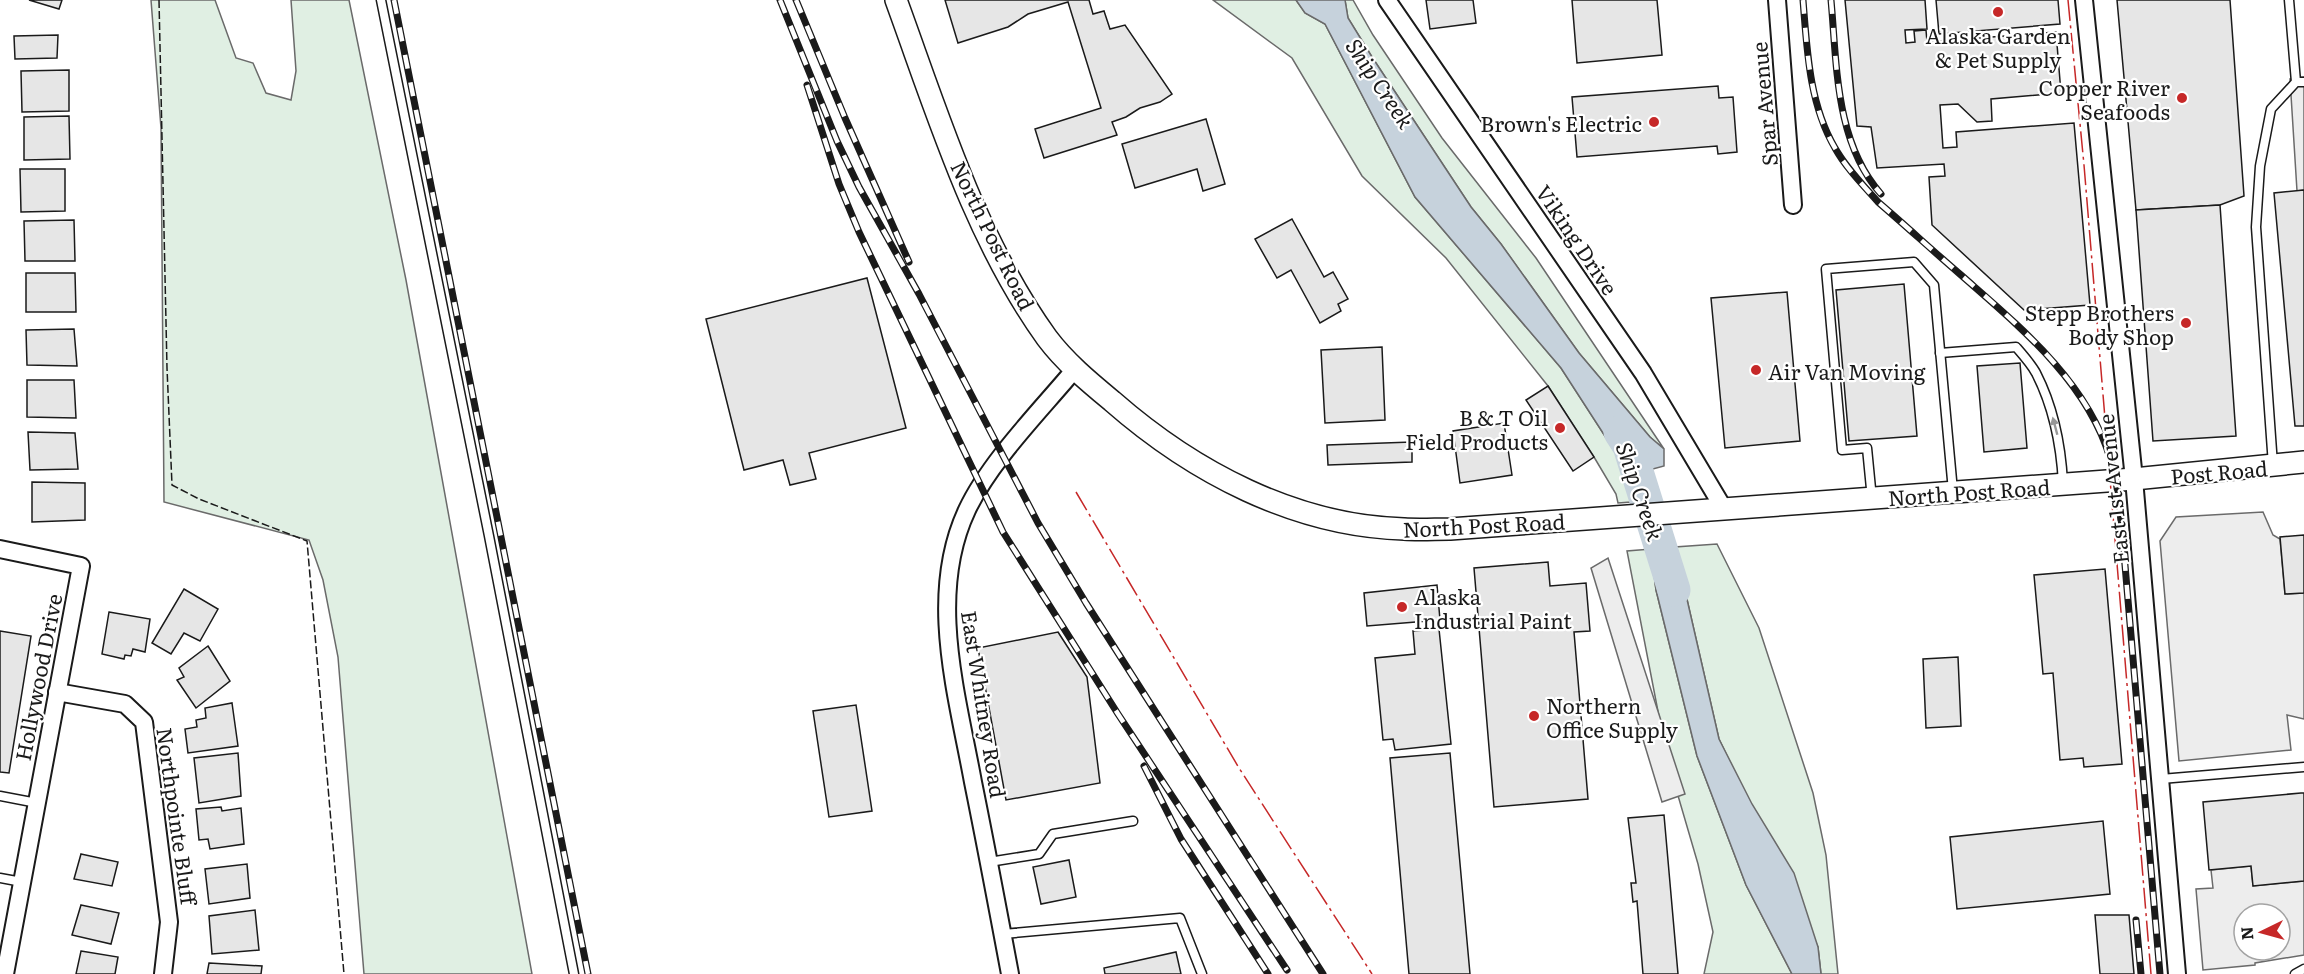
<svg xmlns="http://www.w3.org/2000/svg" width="2304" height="974" font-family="Literata,serif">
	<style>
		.green { fill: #e0efe3; stroke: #6a6a6a; stroke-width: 1.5 }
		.parking { fill: #ededed; stroke: #6a6a6a; stroke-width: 1.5; fill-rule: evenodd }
		.water { fill: #c6d2dc; stroke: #6a6a6a; stroke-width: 1.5 }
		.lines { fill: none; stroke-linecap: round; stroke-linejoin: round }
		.river { stroke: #c6d2dc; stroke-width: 33 }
		.building { fill: #e6e6e6; stroke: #1a1a1a; stroke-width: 1.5 }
		.service-casing { stroke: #1a1a1a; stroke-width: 11 }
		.minor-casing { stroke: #1a1a1a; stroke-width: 20 }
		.tertiary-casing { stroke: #1a1a1a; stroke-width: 24 }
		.service { stroke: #fff; stroke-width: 8 }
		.minor { stroke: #fff; stroke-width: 16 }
		.tertiary { stroke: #fff; stroke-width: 21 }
		.rail-casing { stroke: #1a1a1a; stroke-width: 7 }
		.rail { stroke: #fff; stroke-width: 4.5; stroke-dasharray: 14; stroke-linecap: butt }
		.fence { stroke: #1a1a1a; stroke-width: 1.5; stroke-dasharray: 8 3; stroke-linecap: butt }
		.power { stroke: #c62828; stroke-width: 1.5; stroke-dasharray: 21 4.5 3 4.5; stroke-linecap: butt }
		.oneway { fill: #989898 }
		.poi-dot { fill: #c62828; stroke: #fff; stroke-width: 2 }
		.labels { text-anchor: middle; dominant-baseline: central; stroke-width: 4.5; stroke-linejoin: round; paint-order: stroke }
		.poi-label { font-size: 21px; fill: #1a1a1a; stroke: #fff; text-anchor: end }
		.street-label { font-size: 21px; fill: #1a1a1a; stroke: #fff }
		.water-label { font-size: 22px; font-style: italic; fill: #1a1a1a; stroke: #fff }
	</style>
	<rect width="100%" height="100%" fill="#fff"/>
	<g class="green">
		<polygon points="151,0 215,0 236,58 253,63 266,93 291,100 296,71 291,0 349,0 406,280 532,974 364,974 338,657 323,580 309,540 164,502 161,128"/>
		<polygon points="1213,0 1296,0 1305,13 1325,24 1415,197 1561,368 1625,467 1631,502 1618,503 1616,494 1594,457 1548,386 1446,258 1362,176 1292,58"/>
		<polygon points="1345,0 1353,0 1373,35 1442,138 1536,258 1664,449 1650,437 1579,353 1501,244 1471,207 1372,57 1348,18"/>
		<polygon points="1717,544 1759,628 1813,793 1826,855 1838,974 1821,974 1818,947 1719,739 1675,547"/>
		<polygon points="1651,549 1656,590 1697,756 1746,885 1792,974 1704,974 1713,932 1698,864 1667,758 1627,551"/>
	</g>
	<g class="parking">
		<polygon points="2304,77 2304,190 2297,191 2290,79"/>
		<polygon points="2263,512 2273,535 2280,539 2285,594 2304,593 2304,719 2287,715 2291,750 2179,761 2160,541 2176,517"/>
		<polygon points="1608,558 1685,794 1662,802 1591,568"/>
		<path d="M2251,866l2,20 51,-5v74l-49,8v2l-52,5 -7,-81 17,-1 -2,-18zM2244,914h36v36h-36z"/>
	</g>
	<g class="water">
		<polygon points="1296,0 1345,0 1348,18 1372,57 1471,207 1501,244 1579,353 1650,437 1664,449 1664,466 1627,476 1625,467 1561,368 1415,197 1325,24 1305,13"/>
		<polygon points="1675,547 1719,739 1752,804 1794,873 1818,947 1821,974 1792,974 1746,885 1697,756 1656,590 1651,550"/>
	</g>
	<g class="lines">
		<polyline class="river" points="1620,432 1629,446 1674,590"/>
	</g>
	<g class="building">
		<polygon points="29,0 62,0 59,9"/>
		<polygon points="945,0 1089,0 1093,14 1104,11 1110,29 1125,25 1172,94 1160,102 1140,108 1126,117 1112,122 1117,135 1044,158 1035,129 1101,108 1068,2 1028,14 1008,27 958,43"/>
		<polygon points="1426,0 1473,0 1476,23 1430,29"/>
		<polygon points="1572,0 1657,0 1662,55 1577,63"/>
		<polygon points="1845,0 1925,0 1927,29 1905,30 1906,43 1915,42 1914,31 1926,30 1927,42 2056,32 2061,93 1991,99 1992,121 1977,122 1958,104 1940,105 1943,148 1957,147 1956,132 2074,123 2090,305 2024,310 1932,225 1929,177 1945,176 1944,164 1877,168 1871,127 1857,126"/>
		<polygon points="1936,0 2058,0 2060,24 1939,34"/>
		<polygon points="2117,0 2230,0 2244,196 2220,205 2136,210"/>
		<polygon points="58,35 57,58 15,59 14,36"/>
		<polygon points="69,70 69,111 22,112 21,71"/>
		<polygon points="1718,86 1719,98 1733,97 1737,152 1718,154 1717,146 1577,157 1572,97"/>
		<polygon points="69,116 70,159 24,160 24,117"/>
		<polygon points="1206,119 1225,184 1203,191 1197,169 1135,188 1122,144"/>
		<polygon points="20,169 65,169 65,211 21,212"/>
		<polygon points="2304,190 2304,426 2295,426 2274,193"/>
		<polygon points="2220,205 2236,436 2153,441 2136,210"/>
		<polygon points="1292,219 1324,277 1333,272 1348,299 1338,304 1341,311 1320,323 1291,270 1277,278 1255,239"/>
		<polygon points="74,220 75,261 25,261 24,221"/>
		<polygon points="26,273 75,273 76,312 26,312"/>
		<polygon points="867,278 906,428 809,453 816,479 790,485 783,460 744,470 706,319"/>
		<polygon points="1904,284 1917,436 1849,441 1836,290"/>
		<polygon points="1787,292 1800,441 1725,448 1711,298"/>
		<polygon points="74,329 77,366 27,365 26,330"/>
		<polygon points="1382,347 1385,420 1325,423 1321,350"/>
		<polygon points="2020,363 2027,448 1984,452 1977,366"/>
		<polygon points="27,380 74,380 76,418 27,417"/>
		<polygon points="1548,386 1594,457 1573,471 1526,400"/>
		<polygon points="1504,423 1512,475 1460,483 1453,431"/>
		<polygon points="28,432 75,433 78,469 30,470"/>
		<polygon points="1412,442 1412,462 1328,465 1327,445"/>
		<polygon points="32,482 85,483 85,520 32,522"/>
		<polygon points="2304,535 2304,593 2285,594 2280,537"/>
		<polygon points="1548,562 1550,586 1586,583 1590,631 1574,632 1588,799 1494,807 1474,568"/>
		<polygon points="2105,569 2122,764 2084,767 2083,758 2060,760 2053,673 2043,674 2034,575"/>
		<polygon points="1437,585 1440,620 1367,626 1364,593"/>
		<polygon points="184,589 218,609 200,641 184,633 171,654 152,643"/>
		<polygon points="109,612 150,619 145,652 133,649 131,656 125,655 124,659 102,654"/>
		<polygon points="1439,629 1451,744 1395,750 1393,739 1383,740 1375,658 1415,654 1413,631"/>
		<polygon points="0,631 31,636 9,773 0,772"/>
		<polygon points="1058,632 1087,677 1100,783 1006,800 978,648"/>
		<polygon points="208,646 230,681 196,708 177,680 184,677 179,668"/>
		<polygon points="1958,657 1961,726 1926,728 1923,659"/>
		<polygon points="232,703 238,746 188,753 185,729 197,727 196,720 206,718 205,708"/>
		<polygon points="856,705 872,811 829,817 813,711"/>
		<polygon points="238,753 241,796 199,803 194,758"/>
		<polygon points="1450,753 1470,974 1409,974 1390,758"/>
		<polygon points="2301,793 2304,793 2304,881 2253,886 2251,866 2209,870 2203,802"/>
		<polygon points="221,807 222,811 241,808 244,844 210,849 208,839 199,840 196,809"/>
		<polygon points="1664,815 1678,974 1643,974 1637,901 1633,902 1631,883 1636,883 1628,818"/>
		<polygon points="2103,821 2110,894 1957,909 1950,837"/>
		<polygon points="81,854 118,862 112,886 74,879"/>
		<polygon points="1069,860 1076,897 1041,904 1033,867"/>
		<polygon points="247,864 250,898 209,904 205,869"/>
		<polygon points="81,905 119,913 111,944 72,935"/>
		<polygon points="255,910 259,950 212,954 209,916"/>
		<polygon points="2095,915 2129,915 2134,974 2100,974"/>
		<polygon points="81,951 118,957 115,974 76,974"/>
		<polygon points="1176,952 1181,974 1105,974 1104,968"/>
		<polygon points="209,963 262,966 261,974 207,974"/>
	</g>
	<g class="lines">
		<g class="service-casing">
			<g id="service">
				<polyline points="381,0 489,536 574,974"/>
				<polyline points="2289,0 2296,82"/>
				<path d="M1940,353l76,-6c7,8 15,17 20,26 18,35 25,72 27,110"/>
				<polyline points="2273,465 2256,227 2260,166 2271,109 2296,82 2304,82"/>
				<polyline points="1872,499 1867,448 1842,450 1826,269 1914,262 1934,285 1953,491"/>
				<polyline points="2161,779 2304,767"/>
				<polyline points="0,796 37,803"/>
				<polyline points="989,862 1039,854 1053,834 1133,821"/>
				<polyline points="0,878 22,882"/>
				<polyline points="1003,934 1180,918 1202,974"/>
				<polyline points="2295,974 2304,969"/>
			</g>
		</g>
		<g class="minor-casing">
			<g id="minor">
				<polyline points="1387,0 1643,373 1724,509"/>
				<polyline points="1777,0 1793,205"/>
				<polyline points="2084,0 2134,479 2177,974"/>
				<polyline points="0,549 81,566 5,974"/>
				<polyline points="57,692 125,704 144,722 169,922 163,974"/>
				<path d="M1010,974c-12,-64 -24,-128 -37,-192 -16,-88 -46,-187 -6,-272 23,-49 73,-99 108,-141"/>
			</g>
		</g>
		<g class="tertiary-casing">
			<path id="tertiary" d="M896,0c42,115 79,238 151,338 18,24 42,44 65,63 81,71 183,125 292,128 15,1 31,0 46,0l684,-50 170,-17"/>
		</g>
		<use href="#service" class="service"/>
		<use href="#minor" class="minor"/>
		<use href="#tertiary" class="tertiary"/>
		<g class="rail-casing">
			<g id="rail">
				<polyline points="394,0 588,974"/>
				<polyline points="780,0 837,141 859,187 919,294 1038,523 1086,603 1323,974"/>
				<polyline points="796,0 845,118 909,262"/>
				<path d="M1803,0c4,49 6,104 32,148 11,20 28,37 43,54 28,24 55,49 83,73 58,51 126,106 149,183 8,23 9,48 12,72l38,444"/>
				<path d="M1831,0c6,65 4,142 50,194"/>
				<polyline points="807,85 839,184 859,232 1003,532 1118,714 1287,970"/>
				<polyline points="1144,766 1181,839 1268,974"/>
				<polyline points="2136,920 2141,974"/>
			</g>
		</g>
		<use href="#rail" class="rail"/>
		<polyline class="fence" points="159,0 167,368 172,485 199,499 307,541 344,974"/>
		<g class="power">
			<polyline points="2068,0 2084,165 2151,974"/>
			<polyline points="1076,492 1239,768 1372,974"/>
		</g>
	</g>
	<defs><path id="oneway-solid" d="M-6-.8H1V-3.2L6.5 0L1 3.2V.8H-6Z" transform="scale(1.5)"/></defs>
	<use class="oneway" href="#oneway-solid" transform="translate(2055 426) rotate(-105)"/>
	<g class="poi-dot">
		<circle cx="1998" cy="12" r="6"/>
		<circle cx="2182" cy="98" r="6"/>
		<circle cx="1654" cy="122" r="6"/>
		<circle cx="2186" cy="323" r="6"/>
		<circle cx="1756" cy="370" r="6"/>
		<circle cx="1560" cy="428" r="6"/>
		<circle cx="1402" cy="607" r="6"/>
		<circle cx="1534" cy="716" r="6"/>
	</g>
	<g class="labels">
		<g class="poi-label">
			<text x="1998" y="34" text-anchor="middle">Alaska Garden<tspan x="1998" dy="24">&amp; Pet Supply</tspan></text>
			<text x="2170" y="86">Copper River<tspan x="2170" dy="24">Seafoods</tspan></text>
			<text x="1642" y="122">Brown's Electric</text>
			<text x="2174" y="311">Stepp Brothers<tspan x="2174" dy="24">Body Shop</tspan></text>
			<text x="1768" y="370" text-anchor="start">Air Van Moving</text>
			<text x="1548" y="416">B &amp; T Oil<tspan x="1548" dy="24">Field Products</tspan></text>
			<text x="1414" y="595" text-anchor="start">Alaska<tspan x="1414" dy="24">Industrial Paint</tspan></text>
			<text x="1546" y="704" text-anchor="start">Northern<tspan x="1546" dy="24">Office Supply</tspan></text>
		</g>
		<g class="street-label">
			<text transform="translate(1763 104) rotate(-95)">Spar Avenue</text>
			<text transform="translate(994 235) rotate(64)">North Post Road</text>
			<text transform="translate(1578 239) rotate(56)">Viking Drive</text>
			<text transform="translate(2219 471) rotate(-5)">Post Road</text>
			<text transform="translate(2112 489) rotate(-96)">East 1st Avenue</text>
			<text transform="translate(1969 491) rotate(-4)">North Post Road</text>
			<text transform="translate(1484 524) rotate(-3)">North Post Road</text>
			<text transform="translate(37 677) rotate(-79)">Hollywood Drive</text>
			<text transform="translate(985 704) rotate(81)">East Whitney Road</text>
			<text transform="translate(178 816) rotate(82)">Northpointe Bluff</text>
		</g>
		<g class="water-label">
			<text transform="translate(1381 83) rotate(56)">Ship Creek</text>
			<text transform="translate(1641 491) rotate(71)">Ship Creek</text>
		</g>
	</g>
	<g transform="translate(2262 932) rotate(265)"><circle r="28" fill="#ffffff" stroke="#a3a3a3" stroke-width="1.5"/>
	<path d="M0-4.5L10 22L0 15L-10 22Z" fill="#c62828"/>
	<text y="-9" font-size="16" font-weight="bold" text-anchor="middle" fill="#1a1a1a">N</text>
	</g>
</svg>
